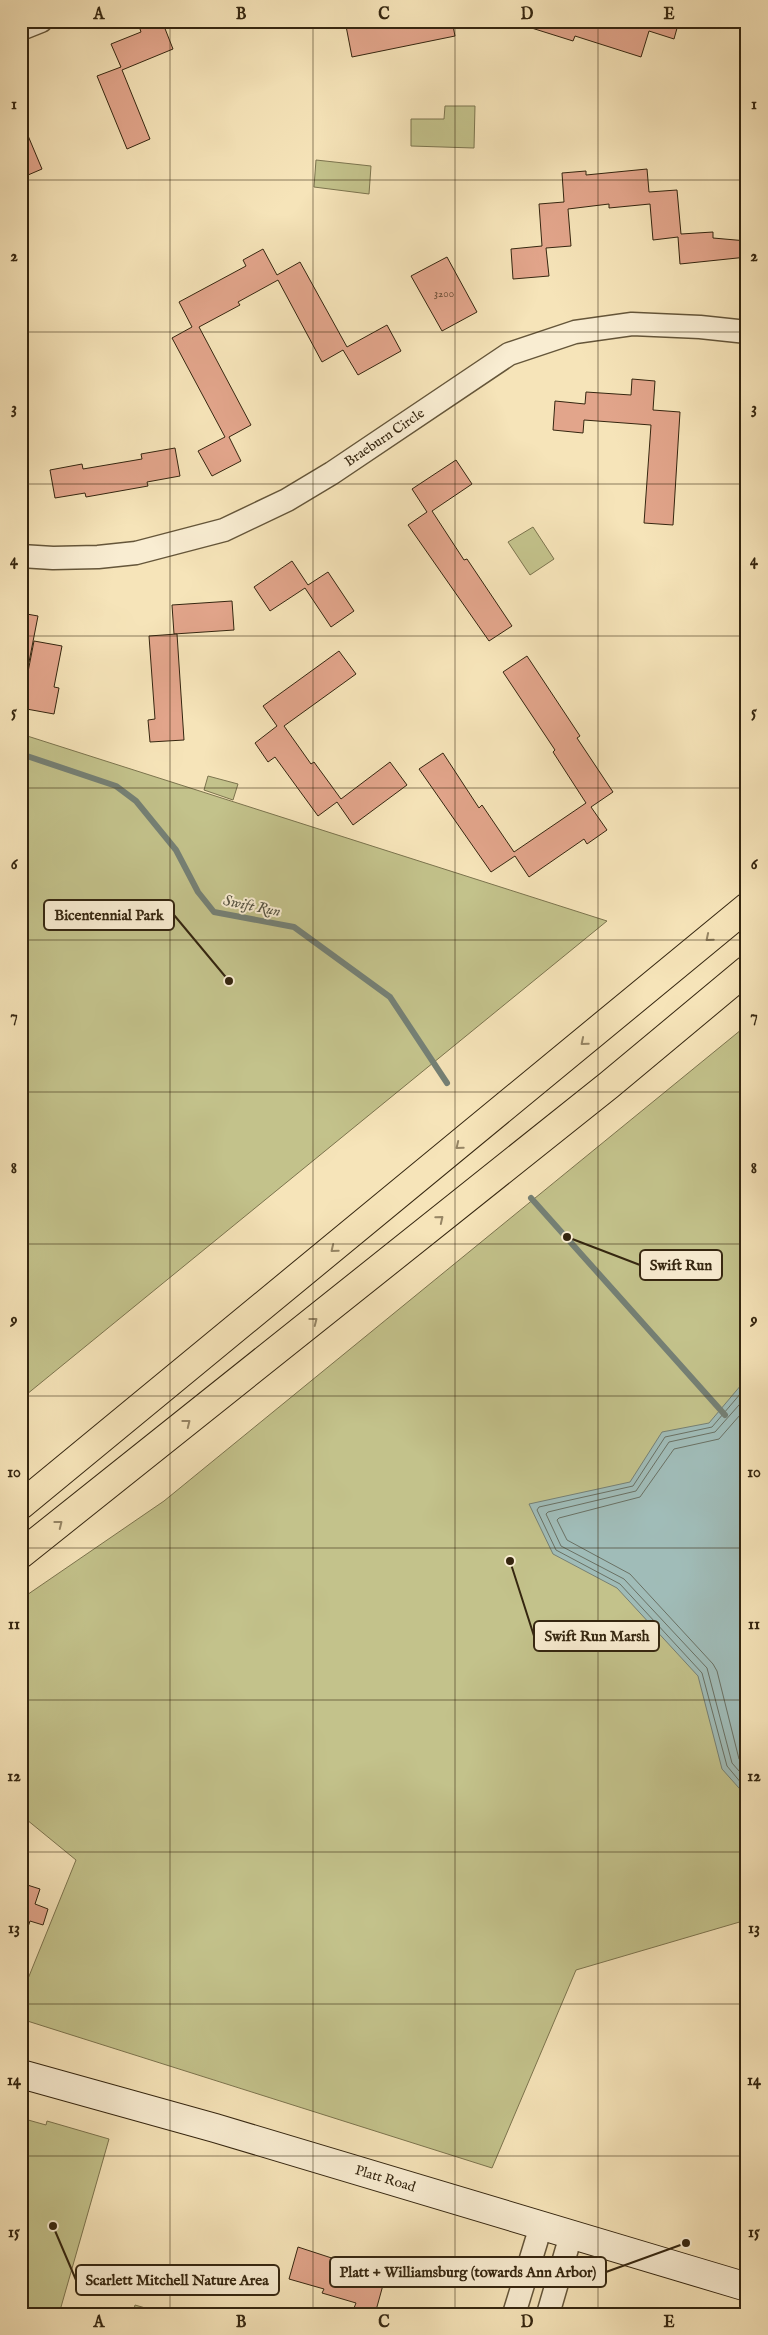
<svg xmlns="http://www.w3.org/2000/svg" width="768" height="2335" font-family="'IM FELL English',serif">
	<style>
		.green { fill: #c3c28b; stroke: #7c744e }
		.water { fill: #a0bcb8; stroke: #758075 }
		.lines { fill: none; stroke-linecap: round; stroke-linejoin: round }
		.shore { stroke: #6a7164; stroke-width: 1 }
		.stream { stroke: #758075; stroke-width: 6 }
		.building { fill: #e2a58b; stroke: #352610 }
		.street-casing { stroke: #65563a; stroke-width: 25 }
		.secondary-casing { stroke: #352610; stroke-width: 30 }
		.highway-casing { stroke: #352610; stroke-width: 30 }
		.street { stroke: #f9edd2; stroke-width: 22 }
		.secondary { stroke: #f9edd2; stroke-width: 28 }
		.highway { stroke: #f6e4b9; stroke-width: 28 }
		.oneway { stroke: #968564 }
		.grid { fill: none; stroke: #352610; stroke-width: 1; stroke-opacity: 0.55 }
		.labels { text-anchor: middle; dominant-baseline: central; stroke-width: 4; stroke-linejoin: round; paint-order: stroke }
		.number-label { font-size: 11px; fill: #60462f }
		.street-label { font-size: 14px; fill: #352610; stroke: #f9edd2 }
		.water-label { font-size: 15px; font-style: italic; fill: #555342; stroke: #f9edd2 }
		.leader { fill: none; stroke: #352610; stroke-width: 2 }
		.callout-dot { fill: #352610; stroke: #f9edd2; stroke-width: 2 }
		.callout { fill: #f9edd2; stroke: #352610; stroke-width: 2 }
		.callout-label { font-size: 15px; text-anchor: middle; font-weight: bold; fill: #352610 }
		.neatline { fill: none; stroke: #352610; stroke-width: 2 }
		.grid-label { font-size: 16px; text-anchor: middle; font-weight: bold; fill: #352610 }
	</style>
	<rect width="100%" height="100%" fill="#f6e4b9"/>
	<filter id="stains"><feTurbulence type="fractalNoise" baseFrequency=".004" numOctaves="4"/><feColorMatrix values="0 0 0 0 .2 0 0 0 0 .09 0 0 0 0 .02 0 0 0 .5 -.17"/></filter>
	<radialGradient id="worn" r=".72"><stop offset=".6" stop-color="#630" stop-opacity="0"/><stop offset="1" stop-color="#630" stop-opacity=".3"/></radialGradient>
	<g class="green">
		<polygon points="445,106 475,106 474,148 411,146 411,119 444,119"/>
		<polygon points="316,160 371,166 369,194 314,187"/>
		<polygon points="533,527 554,559 530,575 508,542"/>
		<polygon points="21,734 607,921 21,1399"/>
		<polygon points="208,776 238,784 233,800 204,790"/>
		<polygon points="747,1025 747,1917 743,1921 576,1970 492,2168 21,2019 21,1996 76,1860 21,1815 21,1599 164,1501"/>
		<polygon points="21,2118 46,2125 47,2121 109,2139 59,2314 21,2314"/>
		<polygon points="135,2305 166,2314 133,2314"/>
	</g>
	<polygon class="water" points="747,1378 747,1797 722,1769 698,1676 617,1588 553,1554 529,1504 630,1482 662,1432 709,1423"/>
	<g class="lines">
		<g class="shore">
			<polyline points="747,1386 712,1427 665,1437 633,1486 539,1507 537,1510 556,1550 620,1584 702,1673 727,1766 747,1790"/>
			<polyline points="747,1396 715,1432 669,1442 636,1491 548,1512 546,1514 561,1546 624,1579 707,1668 732,1763 747,1780"/>
			<polyline points="747,1407 719,1439 674,1449 640,1497 559,1518 557,1520 567,1540 630,1574 713,1664 717,1671 739,1759 747,1768"/>
		</g>
		<g class="stream">
			<polyline points="21,754 116,786 136,801 176,850 198,892 214,912 294,927 390,997 447,1083"/>
			<polyline points="531,1198 725,1415"/>
		</g>
	</g>
	<g class="building">
		<polygon points="151,21 162,21 173,49 122,70 150,139 127,149 97,76 121,67 111,44 141,32 139,26"/>
		<polygon points="374,21 452,21 455,36 352,57 346,26"/>
		<polygon points="523,21 623,21 630,23 630,21 679,21 674,39 649,31 641,57 575,36 573,41 522,25"/>
		<polygon points="21,119 42,169 21,178"/>
		<polygon points="647,169 649,192 677,190 681,234 713,232 713,238 747,241 747,257 680,264 678,237 653,240 650,204 609,208 609,204 568,209 571,246 546,248 549,276 513,279 511,249 542,246 539,204 564,202 562,173 586,171 586,175"/>
		<polygon points="263,249 277,275 300,262 347,347 387,325 401,351 358,375 343,350 322,362 278,280 238,302 240,305 199,327 251,425 229,437 241,461 212,476 198,451 225,437 172,338 192,327 179,302 246,266 243,260"/>
		<polygon points="447,257 477,312 442,331 411,276"/>
		<polygon points="632,379 655,381 653,410 680,412 673,525 644,523 651,425 584,420 583,433 553,430 555,401 585,404 586,392 631,395"/>
		<polygon points="175,448 180,476 147,482 148,486 86,497 85,493 55,498 50,470 82,464 83,469 142,459 141,454"/>
		<polygon points="456,460 472,484 432,511 464,560 467,559 512,626 489,641 408,525 427,512 412,489"/>
		<polygon points="292,561 308,585 328,572 354,611 331,627 305,588 270,611 254,587"/>
		<polygon points="232,601 234,630 174,634 172,605"/>
		<polygon points="21,613 38,616 29,662 21,661"/>
		<polygon points="177,634 184,740 150,742 148,720 155,719 149,636"/>
		<polygon points="34,641 62,646 54,687 59,688 54,714 21,708"/>
		<polygon points="339,651 356,674 284,726 311,764 314,762 341,799 390,762 407,785 353,825 337,802 318,816 275,757 268,762 255,743 277,726 263,706"/>
		<polygon points="527,656 580,736 577,738 613,792 591,807 607,830 587,844 584,839 529,877 515,856 491,872 419,769 443,753 479,808 482,805 514,852 586,803 553,752 555,750 503,672"/>
		<polygon points="21,1883 40,1889 35,1904 48,1909 43,1925 30,1921 25,1936 21,1936"/>
		<polygon points="298,2247 353,2265 350,2275 383,2285 375,2314 354,2308 356,2303 322,2293 324,2289 289,2279"/>
	</g>
	<g class="lines">
		<g class="street-casing">
			<g id="street">
				<polyline points="21,29 41,21"/>
				<path id="s1" d="M21,556l32,2 45,-1 38,-4 88,-23 63,-30 45,-27 177,-119 66,-22 57,-8 68,3 47,5"/>
				<polyline points="514,2314 541,2226"/>
				<polyline points="548,2314 571,2235"/>
			</g>
		</g>
		<g class="secondary-casing">
			<g id="secondary">
				<path id="s2" d="M21,2074l194,54 532,159"/>
			</g>
		</g>
		<g class="highway-casing">
			<g id="highway">
				<polyline points="21,1505 747,907"/>
				<polyline points="21,1554 609,1085 747,970"/>
			</g>
		</g>
		<use href="#street" class="street"/>
		<use href="#secondary" class="secondary"/>
		<use href="#highway" class="highway"/>
	</g>
	<defs><path id="oneway-chevron" d="M-2-3.5L2.5 0L-2 3.5" fill="none" stroke-width="1.6" stroke-linecap="round" stroke-linejoin="round" transform="scale(1.25)"/></defs>
	<g class="oneway">
		<use href="#oneway-chevron" transform="translate(709 938) rotate(140)"/>
		<use href="#oneway-chevron" transform="translate(584 1042) rotate(140)"/>
		<use href="#oneway-chevron" transform="translate(459 1146) rotate(141)"/>
		<use href="#oneway-chevron" transform="translate(440 1219) rotate(-39)"/>
		<use href="#oneway-chevron" transform="translate(334 1249) rotate(141)"/>
		<use href="#oneway-chevron" transform="translate(314 1321) rotate(-38)"/>
		<use href="#oneway-chevron" transform="translate(187 1423) rotate(-38)"/>
		<use href="#oneway-chevron" transform="translate(59 1524) rotate(-38)"/>
	</g>
	<path class="grid" d="M170,21v2293M313,21v2293M455,21v2293M598,21v2293M21,180h726M21,332h726M21,484h726M21,636h726M21,788h726M21,940h726M21,1092h726M21,1244h726M21,1396h726M21,1548h726M21,1700h726M21,1852h726M21,2004h726M21,2156h726"/>
	<g class="labels">
		<g class="number-label">
			<text x="444" y="294">3200</text>
		</g>
		<g class="street-label">
			<text stroke="none"><textPath href="#s1" startOffset="392">Braeburn Circle</textPath></text>
			<text stroke="none"><textPath href="#s2" startOffset="379">Platt Road</textPath></text>
		</g>
		<g class="water-label">
			<text transform="translate(252 906) rotate(11)">Swift Run</text>
		</g>
	</g>
	<path class="leader" d="M229 981L174 915M567 1237L640 1265M510 1561L534 1636M686 2243L606 2272M53 2226L76 2280"/>
	<g class="callout-dot">
		<circle cx="229" cy="981" r="5"/>
		<circle cx="567" cy="1237" r="5"/>
		<circle cx="510" cy="1561" r="5"/>
		<circle cx="686" cy="2243" r="5"/>
		<circle cx="53" cy="2226" r="5"/>
	</g>
	<g class="callout">
		<rect x="44" y="900" width="130" height="30" rx="5"/>
		<rect x="640" y="1250" width="82" height="30" rx="5"/>
		<rect x="534" y="1621" width="125" height="30" rx="5"/>
		<rect x="330" y="2257" width="276" height="30" rx="5"/>
		<rect x="76" y="2265" width="203" height="30" rx="5"/>
	</g>
	<g class="callout-label">
		<text x="109" y="920">Bicentennial Park</text>
		<text x="681" y="1270">Swift Run</text>
		<text x="597" y="1641">Swift Run Marsh</text>
		<text x="468" y="2277">Platt + Williamsburg (towards Ann Arbor)</text>
		<text x="177" y="2285">Scarlett Mitchell Nature Area</text>
	</g>
	<rect width="768" height="2335" fill="none" stroke="#f6e4b9" stroke-width="55"/>
	<rect x="28" y="28" width="712" height="2280" class="neatline"/>
	<g class="grid-label">
		<text x="99" y="19">A</text>
		<text x="241" y="19">B</text>
		<text x="384" y="19">C</text>
		<text x="527" y="19">D</text>
		<text x="669" y="19">E</text>
		<text x="14" y="109">1</text>
		<text x="754" y="109">1</text>
		<text x="14" y="261">2</text>
		<text x="754" y="261">2</text>
		<text x="14" y="413">3</text>
		<text x="754" y="413">3</text>
		<text x="14" y="565">4</text>
		<text x="754" y="565">4</text>
		<text x="14" y="717">5</text>
		<text x="754" y="717">5</text>
		<text x="14" y="869">6</text>
		<text x="754" y="869">6</text>
		<text x="14" y="1021">7</text>
		<text x="754" y="1021">7</text>
		<text x="14" y="1173">8</text>
		<text x="754" y="1173">8</text>
		<text x="14" y="1325">9</text>
		<text x="754" y="1325">9</text>
		<text x="14" y="1477">10</text>
		<text x="754" y="1477">10</text>
		<text x="14" y="1629">11</text>
		<text x="754" y="1629">11</text>
		<text x="14" y="1781">12</text>
		<text x="754" y="1781">12</text>
		<text x="14" y="1933">13</text>
		<text x="754" y="1933">13</text>
		<text x="14" y="2085">14</text>
		<text x="754" y="2085">14</text>
		<text x="14" y="2237">15</text>
		<text x="754" y="2237">15</text>
		<text x="99" y="2327">A</text>
		<text x="241" y="2327">B</text>
		<text x="384" y="2327">C</text>
		<text x="527" y="2327">D</text>
		<text x="669" y="2327">E</text>
	</g>
	<rect width="100%" height="100%" filter="url(#stains)"/>
	<rect width="100%" height="100%" fill="url(#worn)"/>
</svg>
